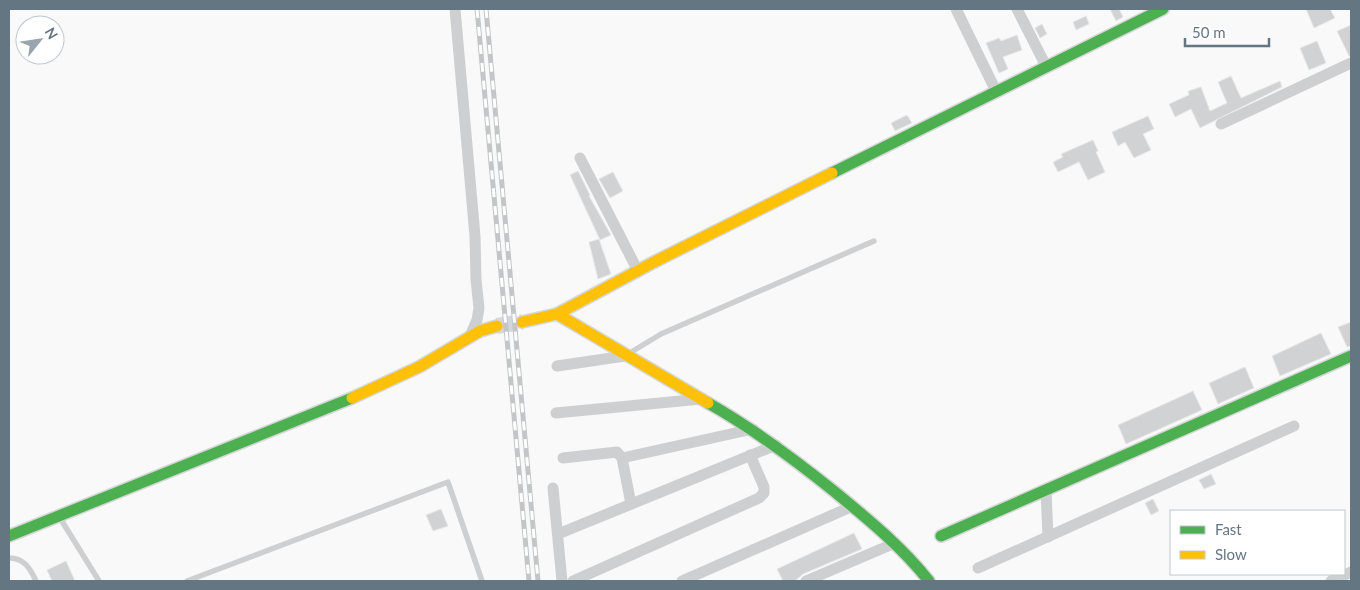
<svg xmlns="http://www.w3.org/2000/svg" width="1360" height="590" font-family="Lato,sans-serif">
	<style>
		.building { fill: #d0d2d3; stroke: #e8e8e8 }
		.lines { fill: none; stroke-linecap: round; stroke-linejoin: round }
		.secondary-tunnel { stroke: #d4d8dc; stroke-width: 16; stroke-dasharray: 16 8; stroke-linecap: butt }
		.fast-casing { stroke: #d5d6d7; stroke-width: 14 }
		.slow-casing { stroke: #d5d6d7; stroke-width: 14 }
		.lane { stroke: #cecfd0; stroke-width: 5.5 }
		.street { stroke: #cecfd0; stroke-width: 11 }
		.fast { stroke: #4caf50; stroke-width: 11 }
		.slow { stroke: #ffc107; stroke-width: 11 }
		.rail-casing { stroke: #c3c5c6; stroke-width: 5 }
		.rail { stroke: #fff; stroke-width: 3; stroke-dasharray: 9; stroke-linecap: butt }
	</style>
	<rect width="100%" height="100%" fill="#f9f9f9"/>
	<g class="building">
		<polygon points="1110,9 1119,9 1123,17 1116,21"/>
		<polygon points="1306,9 1330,9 1335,18 1314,28"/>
		<polygon points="1086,16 1089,24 1076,30 1073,22"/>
		<polygon points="1042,24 1047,34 1040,38 1035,28"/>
		<polygon points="1351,25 1351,56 1349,56 1337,31"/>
		<polygon points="1017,35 1022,50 1003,57 1008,69 999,73 986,43 999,38 1001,41"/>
		<polygon points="1317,41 1326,63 1309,70 1300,48"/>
		<polygon points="1231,76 1241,98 1280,81 1282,87 1200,128 1191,109 1175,117 1169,104 1189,95 1188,91 1201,87 1210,111 1227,103 1218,82"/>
		<polygon points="907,115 912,123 895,131 891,123"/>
		<polygon points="1148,116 1154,129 1143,134 1151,150 1134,158 1125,142 1118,146 1112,132"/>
		<polygon points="1093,140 1098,151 1096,152 1105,172 1088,180 1079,162 1058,172 1053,162 1063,157 1061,154"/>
		<polygon points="578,171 590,195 589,196 611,235 600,240 570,175"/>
		<polygon points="613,172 623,191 610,198 599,179"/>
		<polygon points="599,239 611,274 598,279 589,242"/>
		<polygon points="1351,322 1351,346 1347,347 1338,327"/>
		<polygon points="1321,333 1331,354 1280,376 1272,356"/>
		<polygon points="1245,367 1254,388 1218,404 1209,383"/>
		<polygon points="1193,391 1202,410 1126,444 1118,425"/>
		<polygon points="1211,474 1216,484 1204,489 1199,480"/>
		<polygon points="1153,499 1159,511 1151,515 1145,503"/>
		<polygon points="441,509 448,526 433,531 426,515"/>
		<polygon points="854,533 862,549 803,574 795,581 783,581 777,569"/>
		<polygon points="66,561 75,581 52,581 47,570"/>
	</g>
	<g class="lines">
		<polyline class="secondary-tunnel" points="497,326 522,322"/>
		<g class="fast-casing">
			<g id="fast">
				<polyline points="832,173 1163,9"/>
				<path d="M708,403c46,26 86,56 127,89 34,28 67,55 94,89"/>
				<polyline points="9,536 352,398"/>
				<polyline points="941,536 1351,356"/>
			</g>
		</g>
		<g class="slow-casing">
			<g id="slow">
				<polyline points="557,314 708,403"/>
				<polyline points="522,322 557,314 656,261 832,173"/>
				<polyline points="352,398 419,367 480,331 497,326"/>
			</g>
		</g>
		<g class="lane">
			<polyline points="628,354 661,334 874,241"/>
			<polyline points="60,518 99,581"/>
			<path d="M9,558c15,0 21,10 27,23"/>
			<polyline points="187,581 448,482 482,581"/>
		</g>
		<g class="street">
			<polyline points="455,9 475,236 476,280 479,308 477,320 470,336"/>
			<polyline points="956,9 996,91"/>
			<polyline points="1017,9 1046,66"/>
			<polyline points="1221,124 1351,63"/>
			<polyline points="580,158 638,271"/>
			<polyline points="557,366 625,356"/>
			<polyline points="556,413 701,399"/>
			<polyline points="563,458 617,452 622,458 631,504"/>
			<polyline points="622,458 753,429"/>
			<polyline points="553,488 562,581"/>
			<polyline points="1046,490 1048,537"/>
			<polyline points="558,534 776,445"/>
			<polyline points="978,568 1294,426"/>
			<polyline points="573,581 759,498 764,493 764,487 750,455"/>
			<polyline points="682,581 853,506"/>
			<polyline points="806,581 895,543"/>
			<polyline points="1331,581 1351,572"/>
		</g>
		<use href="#fast" class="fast"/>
		<use href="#slow" class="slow"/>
		<g class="rail-casing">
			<g id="rail">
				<polyline points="477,9 529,581"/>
				<polyline points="486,9 538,581"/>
			</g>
		</g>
		<use href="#rail" class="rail"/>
	</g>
	<rect width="1360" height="590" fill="none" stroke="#657683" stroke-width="20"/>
	<rect x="1170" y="510" width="175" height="65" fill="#ffffff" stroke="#c1c8cd"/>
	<rect x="1180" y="526" width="25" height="8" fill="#4caf50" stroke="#c1c8cd"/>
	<text x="1215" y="535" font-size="15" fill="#657683">Fast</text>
	<rect x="1180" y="551" width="25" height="8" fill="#ffc107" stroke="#c1c8cd"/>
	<text x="1215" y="560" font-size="15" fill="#657683">Slow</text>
	<g transform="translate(40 40) rotate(60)"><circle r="24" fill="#ffffff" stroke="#c1c8cd"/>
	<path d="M0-4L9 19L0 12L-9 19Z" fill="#99a4ac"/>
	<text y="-8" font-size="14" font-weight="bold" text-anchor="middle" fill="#657683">N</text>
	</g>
	<path d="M1185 38v8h84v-8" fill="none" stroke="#657683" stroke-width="2.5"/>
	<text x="1192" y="38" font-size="15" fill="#657683" stroke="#ffffff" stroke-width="4" paint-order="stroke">50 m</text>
</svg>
